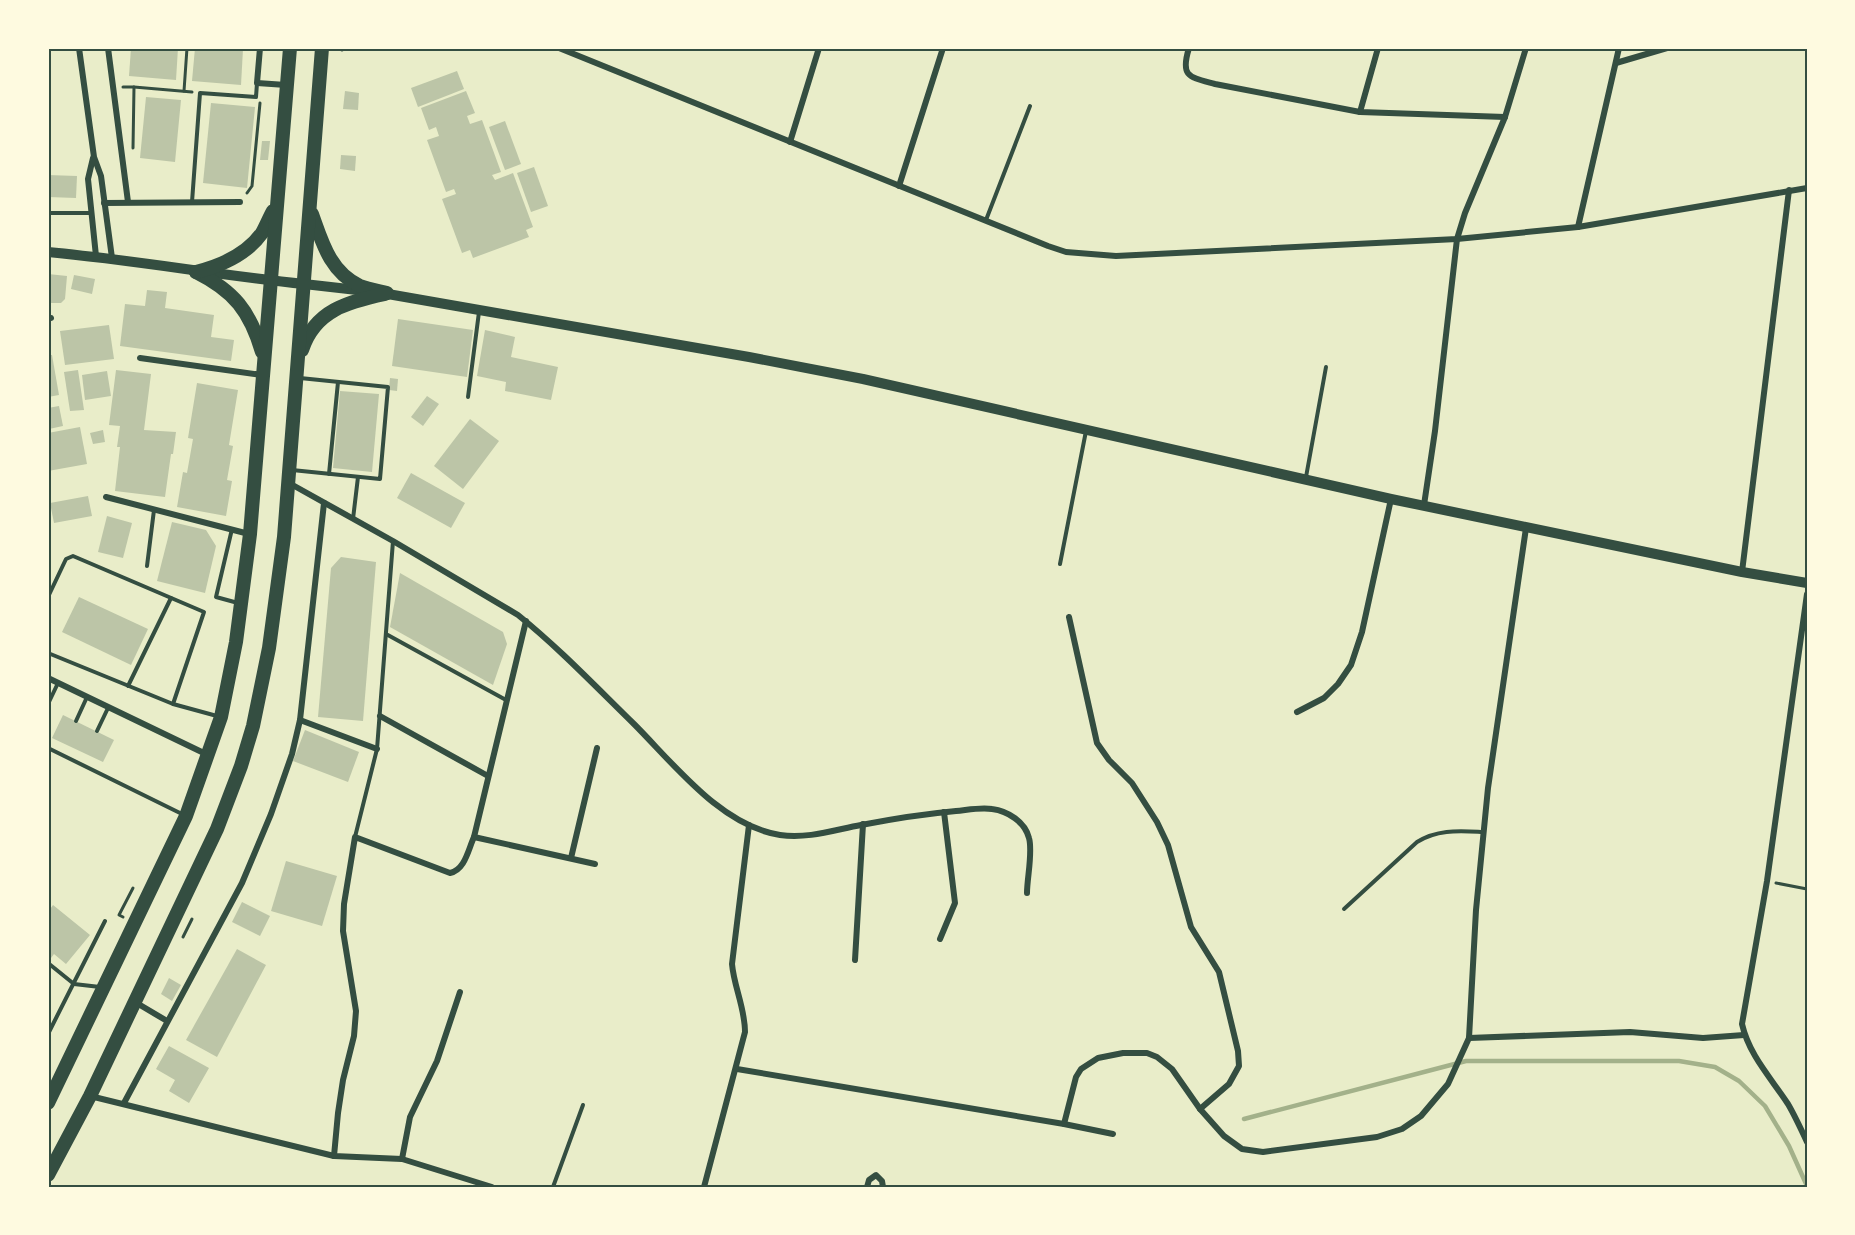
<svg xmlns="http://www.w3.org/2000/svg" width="1855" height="1235" font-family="Quicksand,sans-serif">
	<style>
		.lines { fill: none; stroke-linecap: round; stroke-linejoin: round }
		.stream { stroke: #a3b18a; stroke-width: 4.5 }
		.building { fill: #bcc5a7 }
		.path { stroke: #344e41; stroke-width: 3 }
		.service { stroke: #344e41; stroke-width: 4 }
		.minor { stroke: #344e41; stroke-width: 6 }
		.tertiary { stroke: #344e41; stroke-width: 10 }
		.secondary { stroke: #344e41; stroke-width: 10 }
		.trunk { stroke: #344e41; stroke-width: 14 }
		.neatline { fill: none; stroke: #344e41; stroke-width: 2 }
	</style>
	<rect width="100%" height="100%" fill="#e9edc9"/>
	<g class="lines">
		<polyline class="stream" points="1244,1119 1466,1061 1679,1061 1715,1067 1739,1081 1765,1106 1789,1146 1807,1186"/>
	</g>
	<g class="building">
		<polygon points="131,48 178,48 176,80 129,76"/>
		<polygon points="195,48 243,49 241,85 192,81"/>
		<polygon points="457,71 464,89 418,107 411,88"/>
		<polygon points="345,91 359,93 358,110 343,109"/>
		<polygon points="466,91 475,113 467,116 470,124 482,120 501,172 492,175 495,180 513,173 533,227 526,230 529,237 473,258 470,250 462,253 442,199 456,194 454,189 446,192 427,140 439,136 436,127 429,130 421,108"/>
		<polygon points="146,97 181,100 175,162 140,158"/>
		<polygon points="211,103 255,107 247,188 203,183"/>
		<polygon points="505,121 521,164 505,170 489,127"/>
		<polygon points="262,141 270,141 268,160 260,160"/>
		<polygon points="341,155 356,156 355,171 340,169"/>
		<polygon points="534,167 548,206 531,212 517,173"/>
		<polygon points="48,175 77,176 76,198 48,197"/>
		<polygon points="48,274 67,276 65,299 61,303 48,303"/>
		<polygon points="74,275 95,279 92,294 71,289"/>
		<polygon points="147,290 167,292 165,308 214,315 211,337 234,340 231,361 120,346 125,304 145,306"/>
		<polygon points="398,319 473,330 467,377 392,366"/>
		<polygon points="109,325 114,359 65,365 60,331"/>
		<polygon points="485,330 515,337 511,357 558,367 551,400 505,391 506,382 477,376"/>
		<polygon points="48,355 52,355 59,395 48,397"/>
		<polygon points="78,370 84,410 70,411 64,372"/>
		<polygon points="116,370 151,374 144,430 176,432 173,454 171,454 165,497 115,491 120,447 117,447 120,426 109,425"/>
		<polygon points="107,371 111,396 85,400 82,375"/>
		<polygon points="390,378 398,379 397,391 389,390"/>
		<polygon points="197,383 238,390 229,445 233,446 227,480 232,481 226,516 177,507 183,472 187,473 193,439 188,438"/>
		<polygon points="340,391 379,394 372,472 333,468"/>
		<polygon points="427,396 439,404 423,426 411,417"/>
		<polygon points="59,406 63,426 49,429 48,408"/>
		<polygon points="470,419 499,441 463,489 434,466"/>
		<polygon points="80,427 87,464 48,471 48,433"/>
		<polygon points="103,430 105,442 93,444 90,433"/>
		<polygon points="411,473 465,503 451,528 397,498"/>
		<polygon points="88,496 92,516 54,523 50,503"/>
		<polygon points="107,516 132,523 123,558 98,552"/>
		<polygon points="172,522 206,530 216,546 205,593 157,581"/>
		<polygon points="341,557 376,562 363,721 318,717 331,568"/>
		<polygon points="400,573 503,632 507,644 493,685 390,627"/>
		<polygon points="79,597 148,629 131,665 62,632"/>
		<polygon points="63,715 114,740 103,762 52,738"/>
		<polygon points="305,730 359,752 348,782 293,761"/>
		<polygon points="286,861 337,876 322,926 271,911"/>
		<polygon points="242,902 270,916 260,936 232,922"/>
		<polygon points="53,905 90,935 66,964 54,954 48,962 48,912"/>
		<polygon points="237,949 266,965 217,1057 186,1040"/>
		<polygon points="169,978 181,985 172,1001 161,994"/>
		<polygon points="169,1046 209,1068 189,1103 169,1091 175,1080 156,1069"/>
	</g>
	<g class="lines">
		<g class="path">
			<polyline points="342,50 342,48"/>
			<polyline points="123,87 134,87 133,148"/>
			<polyline points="134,87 192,92"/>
			<polyline points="184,91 187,48"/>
			<polyline points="247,193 252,186 260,103"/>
			<polyline points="1776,883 1807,889"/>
			<polyline points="123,917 119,915 133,888"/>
			<polyline points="183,937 192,919"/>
		</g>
		<g class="service">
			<polyline points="192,202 200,93 256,97 257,83"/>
			<polyline points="48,213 91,213"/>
			<polyline points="986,220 1030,106"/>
			<polyline points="468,397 479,312"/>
			<polyline points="292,470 380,479 388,387 300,378"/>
			<polyline points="329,474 338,382"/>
			<polyline points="1306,477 1326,367"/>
			<polyline points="353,519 358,477"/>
			<polyline points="232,529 216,597 238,603"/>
			<polyline points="1060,564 1086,431"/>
			<polyline points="147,566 154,510"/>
			<polyline points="48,597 66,559 73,556 204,612 173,704"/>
			<polyline points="386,634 506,700"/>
			<polyline points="48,653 173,704 217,716"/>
			<polyline points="128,686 171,598"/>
			<polyline points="48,704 58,683"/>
			<polyline points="76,721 87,697"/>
			<polyline points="97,731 108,708"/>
			<polyline points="48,748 182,814"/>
			<polyline points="355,837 377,749 393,541"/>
			<path d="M1344,909l73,-67c21,-13 42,-11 66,-10"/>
			<polyline points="48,963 74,984 100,987"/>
			<polyline points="48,1034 105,921"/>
			<polyline points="553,1187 583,1105"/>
		</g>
		<g class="minor">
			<polyline points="79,48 94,157 101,176 112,258"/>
			<polyline points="108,48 128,202"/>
			<polyline points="260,48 257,83 286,85"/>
			<polyline points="559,48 1048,246 1066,252 1116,256 1457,239 1578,227 1807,188"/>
			<path d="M1189,48c-9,29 0,29 26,36l145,28 145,5"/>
			<polyline points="1616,63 1667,48"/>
			<polyline points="1360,112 1378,48"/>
			<polyline points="790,142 819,48"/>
			<polyline points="93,158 88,179 96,256"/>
			<polyline points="899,186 943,48"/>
			<polyline points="104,203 240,202"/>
			<polyline points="1578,227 1619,48"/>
			<polyline points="48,319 51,318"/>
			<polyline points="140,358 262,375"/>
			<path d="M289,483l104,58 125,74c41,33 78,72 116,109 40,40 87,102 146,111 28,4 54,-5 81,-10 31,-6 63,-11 95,-14 11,-1 25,-4 36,-2 16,2 33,13 37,29 4,14 -2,40 -2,55"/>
			<polyline points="106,497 249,534"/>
			<polyline points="1424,505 1435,431 1457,239 1465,213 1505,117 1526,48"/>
			<polyline points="1742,572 1789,190"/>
			<path d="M1807,594l-40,287 -25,143c7,31 29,54 46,80 7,12 13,25 19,38"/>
			<polyline points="1069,617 1097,743 1109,760 1132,783 1157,822 1168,845 1191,927 1219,972 1238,1051 1239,1066 1229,1084 1200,1109"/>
			<polyline points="48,678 208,755"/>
			<polyline points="1297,712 1324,698 1338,684 1351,665 1362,632 1391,499"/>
			<polyline points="380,716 488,776"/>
			<polyline points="300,720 377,749"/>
			<polyline points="474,837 595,864"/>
			<polyline points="571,858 597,748"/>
			<polyline points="940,939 955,903 944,812"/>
			<polyline points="855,960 863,824"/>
			<polyline points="135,1002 167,1021"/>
			<polyline points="1469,1038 1630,1032 1703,1038 1744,1035"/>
			<polyline points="737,1069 1064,1124 1113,1134"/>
			<polyline points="90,1096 334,1156 402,1159 492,1187"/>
			<polyline points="124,1103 242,883 271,814 292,754 300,720 324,503"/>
			<polyline points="1064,1124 1076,1077 1081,1069 1098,1058 1123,1053 1147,1053 1157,1057 1172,1069 1200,1109 1224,1136 1242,1149 1263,1152 1377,1137 1402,1129 1421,1116 1448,1084 1469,1038 1476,910 1488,788 1526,528"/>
			<path d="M334,1156l4,-43 5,-33 11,-44 2,-25 -13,-80 1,-27 11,-67 95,36c15,-3 18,-23 24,-36l52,-216"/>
			<polyline points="402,1159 410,1117 437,1061 460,992"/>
			<path d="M704,1187l41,-155c0,-24 -11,-45 -13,-68l17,-139"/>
			<polyline points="867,1187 869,1180 876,1175 882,1181 883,1187"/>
		</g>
		<path class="tertiary" d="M48,252c86,8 170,23 256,32"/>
		<g class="secondary">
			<polyline points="304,284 366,291"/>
			<polyline points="382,293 749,357 863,379 1391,499 1742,572 1807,583"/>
		</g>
		<g class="trunk">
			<path d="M312,214c10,28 18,58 48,72 8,3 19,5 27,7"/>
			<path d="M196,272c38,19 54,39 66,80"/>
			<path d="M196,272c24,-6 51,-18 66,-39 4,-7 7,-15 11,-22"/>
			<path d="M302,350c13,-40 46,-48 83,-56"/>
			<polyline points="48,1103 186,816 221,717 236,642 250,534 290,48"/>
			<polyline points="48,1175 90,1096 217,829 241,766 253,726 269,648 284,537 322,48"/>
		</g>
	</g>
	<rect width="1855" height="1235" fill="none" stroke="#fefae0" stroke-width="99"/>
	<rect x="50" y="50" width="1756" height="1136" class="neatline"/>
</svg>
